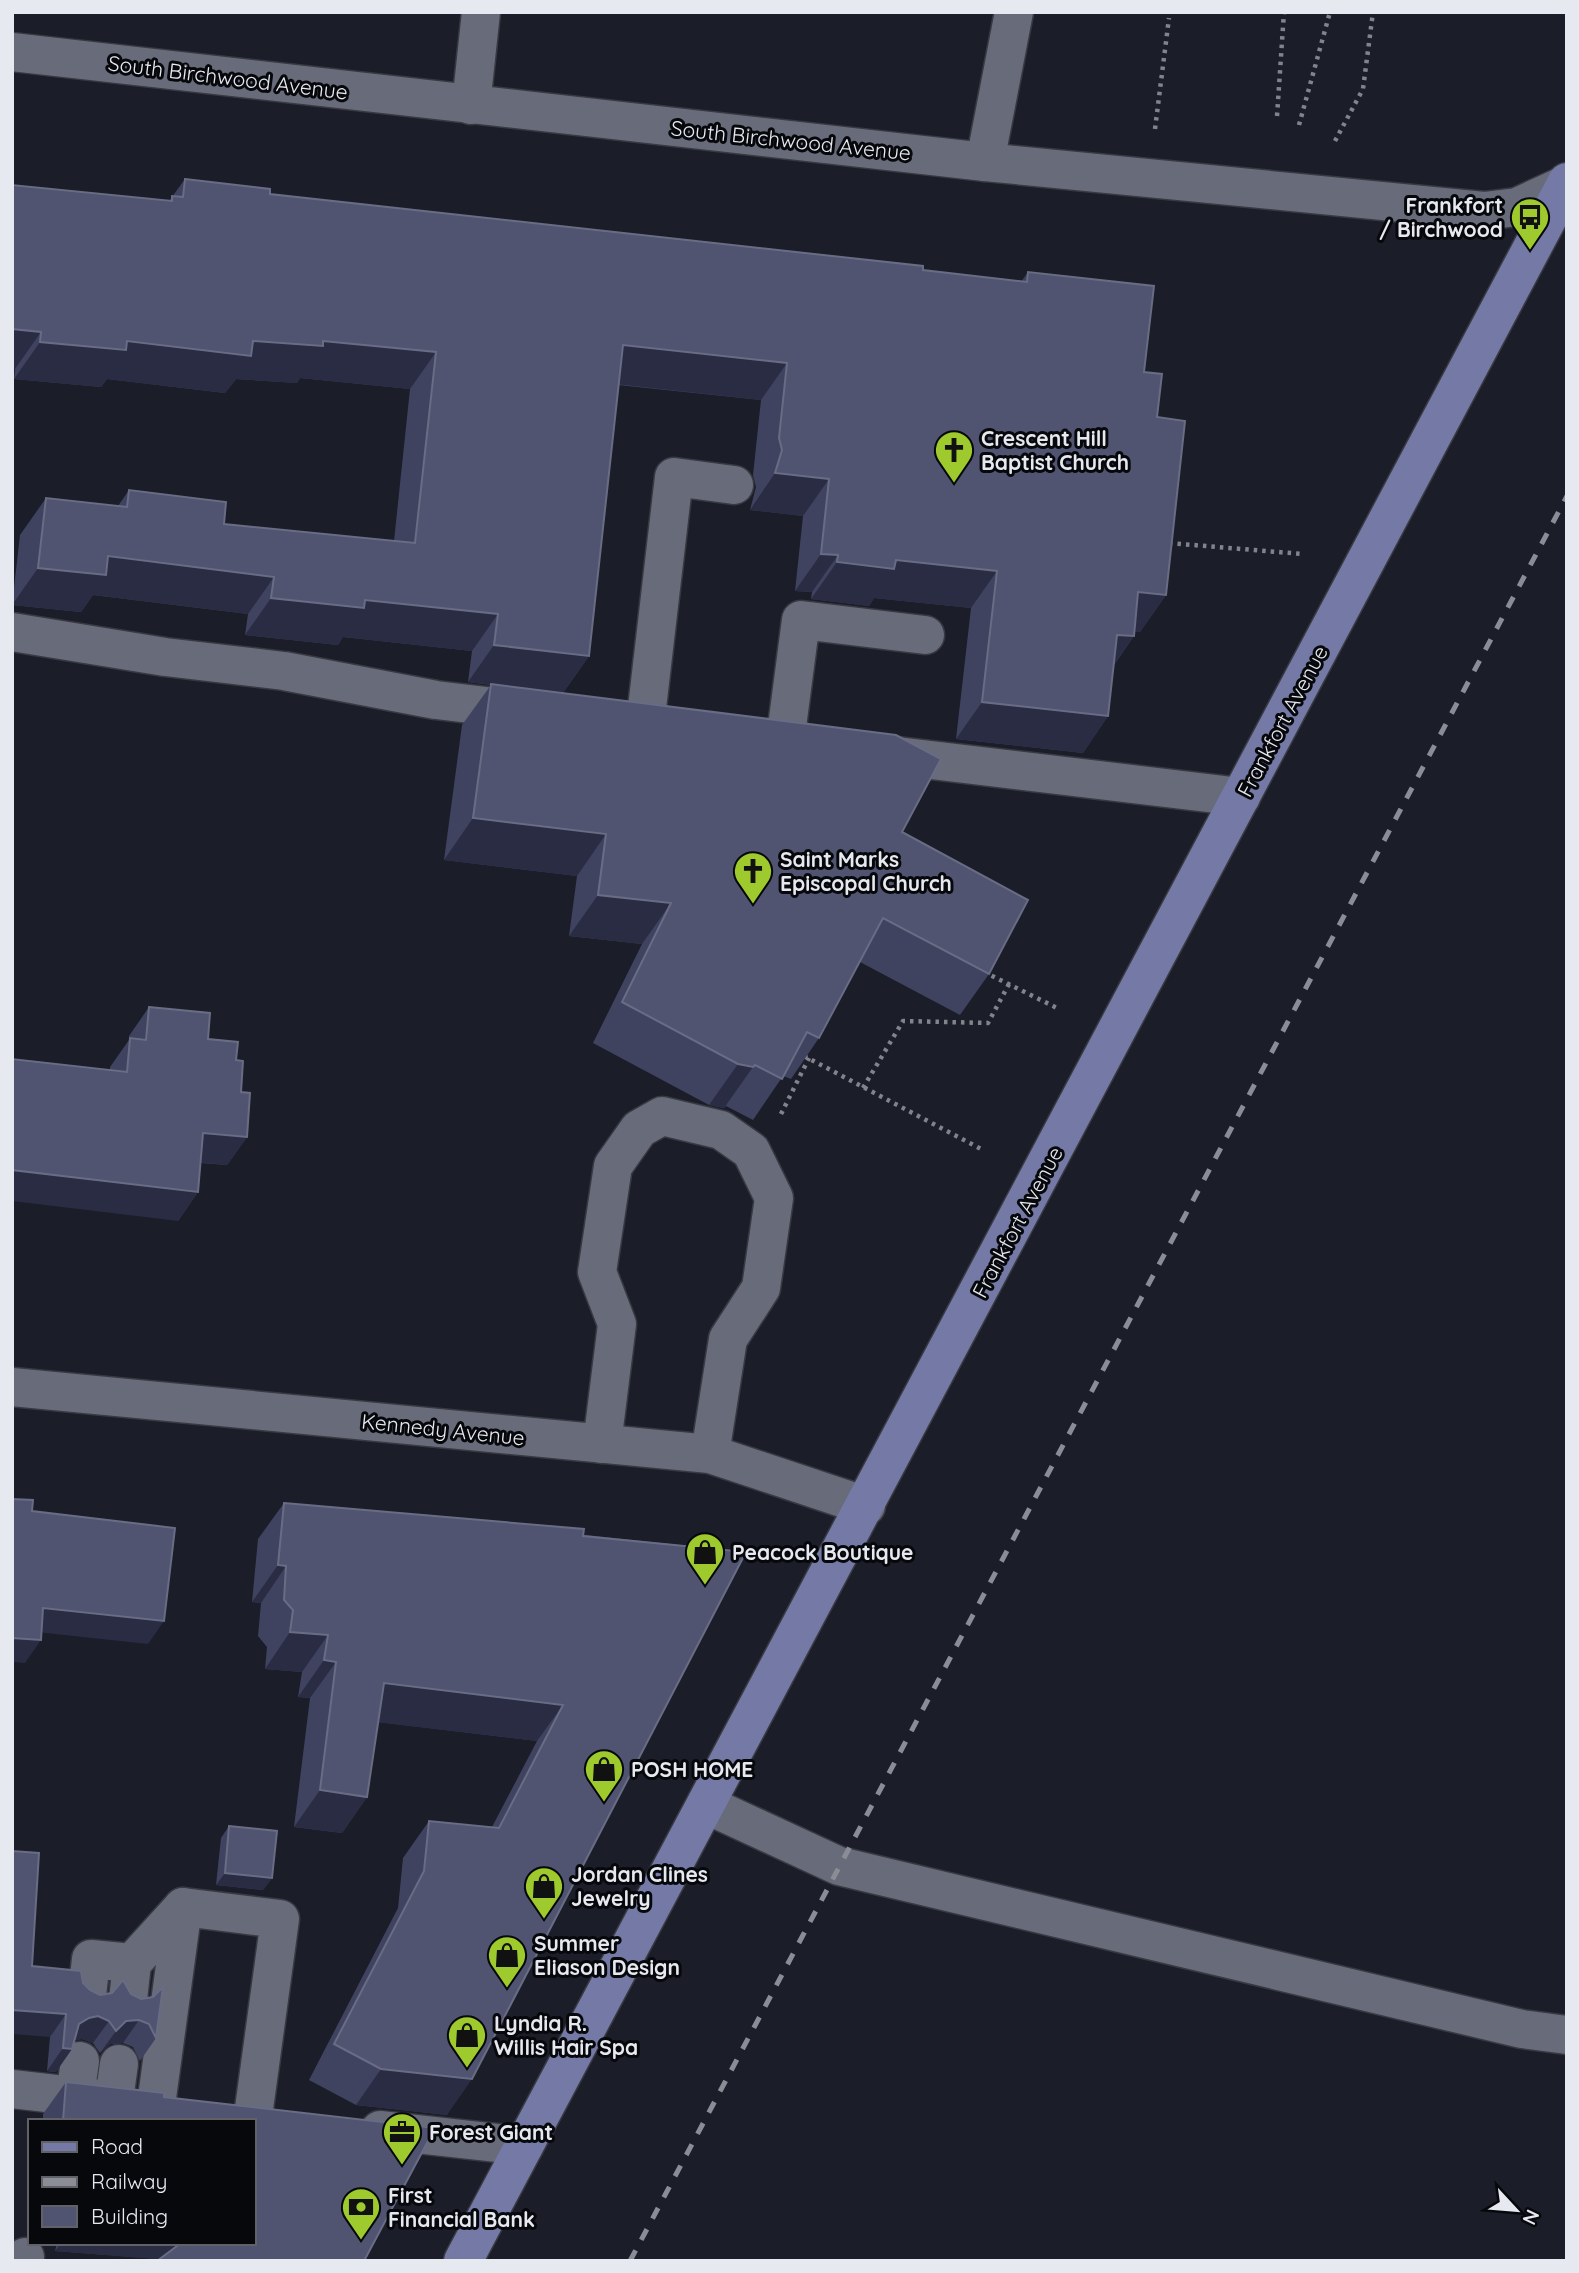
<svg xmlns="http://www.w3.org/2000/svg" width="1579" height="2273" font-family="Quicksand,sans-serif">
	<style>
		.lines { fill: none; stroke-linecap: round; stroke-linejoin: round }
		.minor-casing { stroke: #383942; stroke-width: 41 }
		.major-casing { stroke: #383942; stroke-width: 41 }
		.path { stroke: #82848d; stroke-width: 4.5; stroke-dasharray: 3.5 5; stroke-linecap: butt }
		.minor { stroke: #686b79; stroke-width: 38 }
		.major { stroke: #747aa5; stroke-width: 38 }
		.rail { stroke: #8b8d96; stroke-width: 5; stroke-dasharray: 12 12; stroke-linecap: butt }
		.wall { fill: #3f4360 }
		.shaded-wall { fill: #292c43 }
		.building { fill: #515470; stroke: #686c84; stroke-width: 2 }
		.labels { text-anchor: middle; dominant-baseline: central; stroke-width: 6; stroke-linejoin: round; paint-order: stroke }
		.street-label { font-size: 21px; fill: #e7e9f1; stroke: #07080c }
		.poi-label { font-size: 21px; font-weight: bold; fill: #e7e9f1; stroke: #07080c; text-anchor: start }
	</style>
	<rect width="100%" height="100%" fill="#1b1d28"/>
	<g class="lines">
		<g class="minor-casing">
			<g id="minor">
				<polyline points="12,52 985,162 1484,211 1517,207 1567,184"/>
				<polyline points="471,105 481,12"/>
				<polyline points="985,162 1014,12"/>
				<polyline points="12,632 165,657 284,671 436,700 527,711"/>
				<polyline points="645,725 674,477 734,485"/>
				<polyline points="785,742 801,620 925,635"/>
				<polyline points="889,755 1241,797"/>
				<polyline points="12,1387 710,1454 866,1506"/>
				<polyline points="602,1444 617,1324 597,1272 613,1166 639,1129 662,1116 721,1130 751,1151 774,1198 761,1288 728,1339 710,1454"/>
				<polyline points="707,1805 839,1866 1522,2029 1567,2035"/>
				<polyline points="87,1996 91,1959 132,1963"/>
				<polyline points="128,2000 132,1963 183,1907"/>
				<polyline points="12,2089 108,2100"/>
				<polyline points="75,2096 80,2061"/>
				<polyline points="114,2100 119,2064"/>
				<polyline points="156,2105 183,1907 280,1919 253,2116"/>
				<polyline points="380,2130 524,2146"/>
				<polyline points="24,2261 25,2257"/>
			</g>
		</g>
		<g class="major-casing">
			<polyline id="major" points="463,2261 1567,182"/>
		</g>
		<g class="path">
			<polyline points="1277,116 1284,12"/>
			<polyline points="1299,125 1330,12"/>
			<polyline points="1155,129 1169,18"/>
			<polyline points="1335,141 1363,89 1373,12"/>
			<polyline points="1169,543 1302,554"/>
			<polyline points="984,972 1059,1009"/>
			<polyline points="804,1056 983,1150"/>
			<polyline points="863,1088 903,1021 988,1023 1009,984"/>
			<polyline points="781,1114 809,1058"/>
		</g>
		<use href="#minor" class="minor"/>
		<use href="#major" class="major"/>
		<polyline class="rail" points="630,2261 1567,496"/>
	</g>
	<g class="wall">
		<polygon points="185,179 270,194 1021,282 1028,272 1144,372 1157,417 1166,595 1140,632 1134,631 1134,636 1114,665 1108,716 1083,753 956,739 971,608 874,598 869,606 811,599 812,592 795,591 803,516 750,510 756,487 753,475 761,400 618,385 589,656 563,693 902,832 989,974 960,1015 860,962 819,1038 791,1079 783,1076 753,1120 726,1106 724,1108 709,1105 593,1043 642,944 569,936 577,876 444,860 462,725 491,685 468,682 472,651 343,637 338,645 245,635 248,614 93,595 81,612 12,605 20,535 46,498 118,506 129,490 224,524 394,541 410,389 300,378 297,383 236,379 225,393 107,379 101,387 14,379 15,369 12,369 12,185 169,201"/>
		<polygon points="149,1007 208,1039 236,1060 241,1092 247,1137 227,1165 201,1163 198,1192 178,1221 110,1070 110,1067 129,1040 129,1036"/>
		<polygon points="284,1503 746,1552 447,2115 356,2105 309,2080 398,1908 403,1858 429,1821 492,1827 537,1741 378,1722 367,1797 342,1833 294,1827 310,1698 298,1697 302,1672 265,1669 267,1647 258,1636 261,1603 252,1602 258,1539"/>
		<polygon points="229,1826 272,1878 263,1890 216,1885 221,1838"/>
		<polygon points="32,1966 83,1983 90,1990 100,1995 131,1994 141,1999 156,2038 140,2061 133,2047 123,2043 110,2044 100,2053 93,2043 82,2039 75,2040 56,2072 47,2071 50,2037"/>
		<polygon points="66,2082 164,2093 164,2097 435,2128 364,2261 157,2261 159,2259 55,2251 57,2243 254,2243 254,2121 43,2121 43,2114"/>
	</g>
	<g class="shaded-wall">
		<polygon points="12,329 41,332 15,369 12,369"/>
		<polygon points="323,341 436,352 410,389 300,378 297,383 236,379 225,393 107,379 101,387 14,379 40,342"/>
		<polygon points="623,345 787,363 761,400 597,382"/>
		<polygon points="775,473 829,479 803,516 750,510"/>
		<polygon points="821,554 838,555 812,592 795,591"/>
		<polygon points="108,556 274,577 248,614 93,595 81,612 12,605 38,568"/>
		<polygon points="896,560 997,571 971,608 874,598 869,606 811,599 837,562"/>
		<polygon points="1138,592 1166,595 1140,632 1113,629"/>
		<polygon points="271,598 365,600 498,614 472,651 343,637 338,645 245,635"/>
		<polygon points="1117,635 1134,636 1108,673"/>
		<polygon points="494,645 589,656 563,693 468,682"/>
		<polygon points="982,702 1108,716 1083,753 956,739"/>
		<polygon points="473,818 606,834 577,876 444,860"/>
		<polygon points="598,895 671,903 642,944 569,936"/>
		<polygon points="738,1064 753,1067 724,1108 709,1105"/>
		<polygon points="203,1133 247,1137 227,1165 183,1161"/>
		<polygon points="12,1170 198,1192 178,1221 12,1201"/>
		<polygon points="278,1565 286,1566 261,1603 252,1602"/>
		<polygon points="43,1608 164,1621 148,1644 27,1631"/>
		<polygon points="290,1632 328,1635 302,1672 265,1669"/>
		<polygon points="12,1638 41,1640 25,1663 12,1662"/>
		<polygon points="324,1660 336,1662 310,1698 298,1697"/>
		<polygon points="384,1683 563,1705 537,1741 358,1720"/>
		<polygon points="320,1790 367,1797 342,1833 294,1827"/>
		<polygon points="225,1873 272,1878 263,1890 216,1885"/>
		<polygon points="12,2010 66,2014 50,2037 12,2034"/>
		<polygon points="98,2016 109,2021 93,2043 82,2039 73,2041 79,2024 89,2018"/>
		<polygon points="139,2020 123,2043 110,2044 100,2053 116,2031 126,2021"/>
		<polygon points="63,2048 72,2049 56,2072 47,2071"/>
		<polygon points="381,2069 472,2079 447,2115 356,2105"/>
		<polygon points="61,2243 191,2243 179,2261 55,2251"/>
	</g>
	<g class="building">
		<polygon points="185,179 270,189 270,194 923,266 923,270 1027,282 1028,272 1154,286 1144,372 1162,374 1157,417 1185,421 1166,595 1138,592 1134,636 1117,635 1108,716 982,702 997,571 896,560 894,569 837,562 838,555 821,554 829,479 775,473 782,450 779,438 787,363 623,345 589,656 494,645 498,614 365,600 364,608 271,598 274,577 108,556 106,575 38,568 46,498 127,507 129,490 226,502 224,524 415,543 436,352 323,341 323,346 253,341 251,356 127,341 126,350 40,342 41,332 12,329 12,185 172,201 172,196 183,197"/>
		<polygon points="491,684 896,735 941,759 902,832 1028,900 989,974 883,918 819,1038 807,1032 782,1079 755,1065 753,1067 738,1064 622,1002 671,903 598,895 606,834 473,818"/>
		<polygon points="149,1007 210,1013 208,1039 238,1042 236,1060 243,1061 241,1092 250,1093 247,1137 203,1133 198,1192 12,1170 12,1059 127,1072 130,1038 146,1040"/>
		<polygon points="12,1499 33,1500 32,1511 175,1528 164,1621 43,1608 41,1640 12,1638"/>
		<polygon points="284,1503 584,1529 583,1536 746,1552 472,2079 381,2069 334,2044 424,1871 429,1821 499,1828 563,1705 384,1683 367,1797 320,1790 336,1662 324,1660 328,1635 290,1632 293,1610 284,1600 286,1566 278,1565"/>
		<polygon points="229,1826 277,1831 272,1878 225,1873"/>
		<polygon points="12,1851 39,1853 32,1966 81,1971 83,1983 90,1990 100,1995 112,1993 123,1980 131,1994 141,1999 153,1997 163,1987 156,2038 149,2024 139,2020 126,2021 116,2031 109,2021 98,2016 89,2018 79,2024 72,2049 63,2048 66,2014 12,2010"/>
		<polygon points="66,2082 164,2093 164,2097 435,2128 364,2261 157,2261 181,2243 254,2243 254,2121 63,2121"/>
	</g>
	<defs>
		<g id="bus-pin" transform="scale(2.0125)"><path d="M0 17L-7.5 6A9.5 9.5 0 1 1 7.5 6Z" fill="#9fca2e" stroke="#07080c"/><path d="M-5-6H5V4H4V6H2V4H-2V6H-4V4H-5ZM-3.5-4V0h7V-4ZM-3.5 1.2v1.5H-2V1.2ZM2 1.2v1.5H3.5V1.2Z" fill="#111"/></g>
		<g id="church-pin" transform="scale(2.0125)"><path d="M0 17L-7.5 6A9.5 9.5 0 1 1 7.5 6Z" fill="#9fca2e" stroke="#07080c"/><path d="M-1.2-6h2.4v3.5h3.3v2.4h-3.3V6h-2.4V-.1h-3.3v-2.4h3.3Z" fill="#111"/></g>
		<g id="shop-pin" transform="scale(2.0125)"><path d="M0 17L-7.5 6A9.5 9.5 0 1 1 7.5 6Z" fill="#9fca2e" stroke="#07080c"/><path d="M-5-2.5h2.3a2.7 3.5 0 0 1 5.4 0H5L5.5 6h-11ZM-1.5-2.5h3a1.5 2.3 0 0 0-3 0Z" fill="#111"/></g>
		<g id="office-pin" transform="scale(2.0125)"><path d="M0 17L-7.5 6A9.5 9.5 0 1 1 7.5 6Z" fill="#9fca2e" stroke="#07080c"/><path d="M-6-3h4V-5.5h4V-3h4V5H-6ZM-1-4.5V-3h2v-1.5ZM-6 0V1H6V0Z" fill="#111"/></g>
		<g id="bank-pin" transform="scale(2.0125)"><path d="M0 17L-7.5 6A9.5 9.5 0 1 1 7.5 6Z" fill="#9fca2e" stroke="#07080c"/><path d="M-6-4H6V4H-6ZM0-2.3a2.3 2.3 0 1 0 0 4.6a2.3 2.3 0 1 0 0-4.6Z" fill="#111"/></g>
	</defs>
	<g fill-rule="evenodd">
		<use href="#bus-pin" x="1530" y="217"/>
		<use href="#church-pin" x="954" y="450"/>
		<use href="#church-pin" x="753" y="871"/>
		<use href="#shop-pin" x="705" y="1552"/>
		<use href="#shop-pin" x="604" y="1769"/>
		<use href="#shop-pin" x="544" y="1886"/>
		<use href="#shop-pin" x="507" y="1955"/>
		<use href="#shop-pin" x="467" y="2035"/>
		<use href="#office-pin" x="402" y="2132"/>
		<use href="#bank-pin" x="361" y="2207"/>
	</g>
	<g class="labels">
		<g class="street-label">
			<text transform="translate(228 77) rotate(7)">South Birchwood Avenue</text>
			<text transform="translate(791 140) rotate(6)">South Birchwood Avenue</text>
			<text transform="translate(1282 721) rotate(-62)">Frankfort Avenue</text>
			<text transform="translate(1017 1222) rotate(-62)">Frankfort Avenue</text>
			<text transform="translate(443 1429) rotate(6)">Kennedy Avenue</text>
		</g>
		<g class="poi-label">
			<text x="1503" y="205" text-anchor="end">Frankfort<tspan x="1503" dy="24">/ Birchwood</tspan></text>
			<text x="981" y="438">Crescent Hill<tspan x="981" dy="24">Baptist Church</tspan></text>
			<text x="780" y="859">Saint Marks<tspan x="780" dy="24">Episcopal Church</tspan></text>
			<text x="732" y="1552">Peacock Boutique</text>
			<text x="631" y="1769">POSH HOME</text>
			<text x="571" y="1874">Jordan Clines<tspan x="571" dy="24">Jewelry</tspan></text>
			<text x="534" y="1943">Summer<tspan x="534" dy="24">Eliason Design</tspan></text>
			<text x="494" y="2023">Lyndia R.<tspan x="494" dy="24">Willis Hair Spa</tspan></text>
			<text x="429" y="2132">Forest Giant</text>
			<text x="388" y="2195">First<tspan x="388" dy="24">Financial Bank</tspan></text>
		</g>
	</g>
	<rect width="1579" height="2273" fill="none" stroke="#e7e9f1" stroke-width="28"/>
	<rect x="28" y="2119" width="228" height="126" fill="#07080c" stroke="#616268" stroke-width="2"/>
	<rect x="42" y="2142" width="35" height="10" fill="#747aa5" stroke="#616268" stroke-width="2"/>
	<text x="91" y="2154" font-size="21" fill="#e7e9f1">Road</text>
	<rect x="42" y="2177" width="35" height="10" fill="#8b8d96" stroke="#616268" stroke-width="2"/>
	<text x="91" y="2189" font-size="21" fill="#e7e9f1">Railway</text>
	<rect x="42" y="2206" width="35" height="21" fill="#515470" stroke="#616268" stroke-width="2"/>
	<text x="91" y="2224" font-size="21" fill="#e7e9f1">Building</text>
	<g transform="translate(1516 2210) rotate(116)" stroke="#07080c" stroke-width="5" paint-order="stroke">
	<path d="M0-5L12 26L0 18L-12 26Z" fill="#e7e9f1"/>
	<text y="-10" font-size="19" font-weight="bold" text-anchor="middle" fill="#e7e9f1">N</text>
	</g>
</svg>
